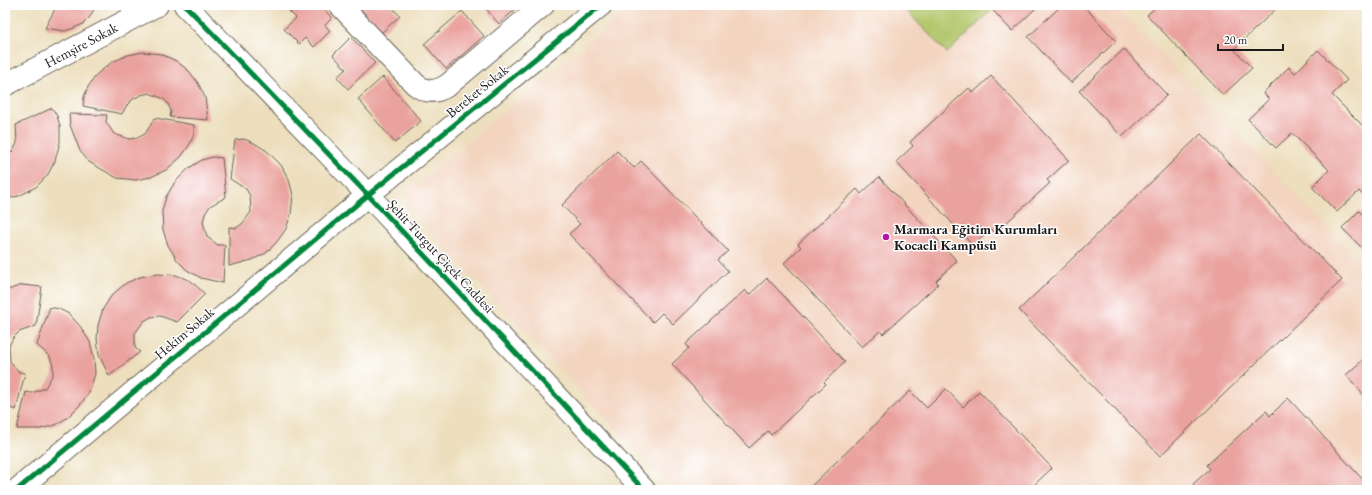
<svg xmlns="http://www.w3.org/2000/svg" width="1372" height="495" font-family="'EB Garamond',serif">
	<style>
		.built { fill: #f3d4bf }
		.green { fill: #b2c66a; stroke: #677143 }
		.building { fill: #eaa29e }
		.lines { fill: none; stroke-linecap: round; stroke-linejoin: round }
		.minor-casing { stroke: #656055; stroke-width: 24 }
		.minor { stroke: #fff; stroke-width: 22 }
		.cycleway-casing { stroke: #fff; stroke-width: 8 }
		.cycleway { stroke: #00873e; stroke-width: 5 }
		.poi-dot { fill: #b5179e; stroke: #fff; stroke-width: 1.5 }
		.labels { text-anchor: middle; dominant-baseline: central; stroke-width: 3; stroke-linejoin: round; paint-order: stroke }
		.street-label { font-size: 14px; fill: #1c1c1c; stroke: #fff }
		.poi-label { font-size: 14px; font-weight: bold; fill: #1c1c1c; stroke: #fff; text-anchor: start }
	</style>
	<rect width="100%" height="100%" fill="#fff"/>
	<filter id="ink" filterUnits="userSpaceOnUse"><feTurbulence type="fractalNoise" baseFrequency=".025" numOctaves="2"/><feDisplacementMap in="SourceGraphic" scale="8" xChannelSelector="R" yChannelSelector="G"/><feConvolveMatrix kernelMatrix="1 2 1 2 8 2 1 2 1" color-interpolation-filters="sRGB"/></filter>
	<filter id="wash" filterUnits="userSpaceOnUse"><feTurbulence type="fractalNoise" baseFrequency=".012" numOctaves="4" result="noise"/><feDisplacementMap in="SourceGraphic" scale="16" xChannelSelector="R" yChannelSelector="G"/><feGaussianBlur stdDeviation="0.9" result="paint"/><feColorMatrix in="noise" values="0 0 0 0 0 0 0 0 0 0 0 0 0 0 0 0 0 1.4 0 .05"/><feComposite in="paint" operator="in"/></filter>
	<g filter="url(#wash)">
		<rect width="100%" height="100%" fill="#eddfbe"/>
		<polygon class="built" points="634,5 1115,5 1367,269 1367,490 673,490 405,205 408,191"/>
		<polygon class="green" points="901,5 988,5 992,10 947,53"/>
		<g id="blocks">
			<g class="building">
				<polygon points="57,5 96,5 90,17 83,24 74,28 65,31 45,28"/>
				<polygon points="295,5 320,5 332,18 325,25 330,31 314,47 305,38 299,44 284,29 296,18 289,11"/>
				<polygon points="359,5 390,5 400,16 381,33 358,6"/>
				<polygon points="483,5 520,5 499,24"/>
				<polygon points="988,5 1039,5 1012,31"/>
				<polygon points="1062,5 1083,5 1116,41 1071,83 1028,37"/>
				<polygon points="1158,5 1280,5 1234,49 1252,68 1223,95 1147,15"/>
				<polygon points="462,11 484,36 446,69 424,44"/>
				<polygon points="351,37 375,63 348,89 337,77 346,69 333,55"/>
				<polygon points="1124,49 1167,95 1122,137 1079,91"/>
				<polygon points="1318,50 1347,80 1332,95 1367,130 1367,191 1363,195 1359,191 1337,212 1312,187 1329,170 1292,133 1276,148 1248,119 1269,99 1263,93 1289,67 1295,73"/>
				<polygon points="143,52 161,54 176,61 189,71 198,83 205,97 208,120 170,117 171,111 168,104 164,99 149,93 141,95 133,99 127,105 122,114 83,106 84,97 88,87 97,74 112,62 128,55"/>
				<polygon points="991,76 1069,160 1047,180 1050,183 995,233 991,229 973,246 896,162 913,146 910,142 969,88 973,93"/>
				<polygon points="383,77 421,121 395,143 358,99"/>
				<polygon points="52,108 57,116 60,126 60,142 55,161 47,176 36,187 19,196 5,199 5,158 13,151 17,143 16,125"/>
				<polygon points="69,114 107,115 106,122 114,134 129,139 137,138 145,134 155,118 194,125 194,134 190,144 181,157 166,170 151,177 136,180 117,178 89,162 80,151 70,125"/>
				<polygon points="1201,134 1342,280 1160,456 1019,310"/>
				<polygon points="244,139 254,143 267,151 281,165 289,180 293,195 291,214 286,229 276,243 266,253 252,260 229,266 229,227 236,228 242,224 251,212 250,196 246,189 230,179 235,140"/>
				<polygon points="617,151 634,168 641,161 728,251 718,260 728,271 673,324 662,313 653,322 569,234 580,224 562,205"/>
				<polygon points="213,157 222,158 226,197 210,206 205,214 203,222 207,237 218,245 225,245 223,283 201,278 187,270 177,260 168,245 163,230 162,211 166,197 175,182 189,168 202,160"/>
				<polygon points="879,177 957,261 936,281 938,284 883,334 880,331 862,347 784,263 801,247 798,244 857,189 861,194"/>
				<polygon points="1359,211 1365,217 1367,215 1367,253 1342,228"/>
				<polygon points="157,274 176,275 191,281 205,294 177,322 160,316 151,317 144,321 135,333 135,348 140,352 109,376 99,355 97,339 98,325 103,309 112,295 126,283 140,277"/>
				<polygon points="767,278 845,362 824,382 826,384 771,435 768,431 749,448 672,364 689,348 686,344 745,290 749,295"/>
				<polygon points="22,285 42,287 36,326 19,332 13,338 9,346 10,361 19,372 25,373 16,410 5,406 5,291"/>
				<polygon points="50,307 59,309 69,314 80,326 90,342 94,359 95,374 89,392 80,405 68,417 56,425 40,429 17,429 26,392 32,393 45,388 53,374 53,366 50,357 37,345"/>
				<polygon points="1367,356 1367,398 1346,375"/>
				<polygon points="946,389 963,407 979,391 1052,468 1035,484 1041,490 807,490 910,391 927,408"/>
				<polygon points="1288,398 1366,483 1358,490 1198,490 1193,484 1210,469 1207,465 1266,411 1270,416"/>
			</g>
		</g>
	</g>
	<g filter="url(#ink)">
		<use href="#blocks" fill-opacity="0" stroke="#656055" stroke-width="1"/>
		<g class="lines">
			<g class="minor-casing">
				<g id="minor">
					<polyline points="185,5 368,195 644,490"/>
					<path d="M340,5l75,79c11,9 21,9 33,1l95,-80"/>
					<polyline points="5,85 157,5"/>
					<polyline points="17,490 368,195 601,5"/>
				</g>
			</g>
			<use href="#minor" class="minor"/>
			<g class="cycleway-casing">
				<g id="cycleway">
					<polyline points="185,5 368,195 644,490"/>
					<polyline points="17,490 368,195 601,5"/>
				</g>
			</g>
			<use href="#cycleway" class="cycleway"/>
		</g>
	</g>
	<circle class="poi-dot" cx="886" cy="237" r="4"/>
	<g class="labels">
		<g class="street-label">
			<text transform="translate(81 45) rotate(-28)">Hemşire Sokak</text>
			<text transform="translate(477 91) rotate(-39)">Bereket Sokak</text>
			<text transform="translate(441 256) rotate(47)">Şehit Turgut Çiçek Caddesi</text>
			<text transform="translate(184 333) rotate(-40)">Hekim Sokak</text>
		</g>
		<g class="poi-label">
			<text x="894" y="229">Marmara Eğitim Kurumları<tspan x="894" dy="16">Kocaeli Kampüsü</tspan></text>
		</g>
	</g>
	<rect width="1372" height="495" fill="none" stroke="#fff" stroke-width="20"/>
	<path d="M1218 44v6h65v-6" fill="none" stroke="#1c1c1c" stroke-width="2"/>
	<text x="1224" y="44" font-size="12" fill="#1c1c1c" stroke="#ffffff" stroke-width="3" paint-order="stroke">20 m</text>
</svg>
